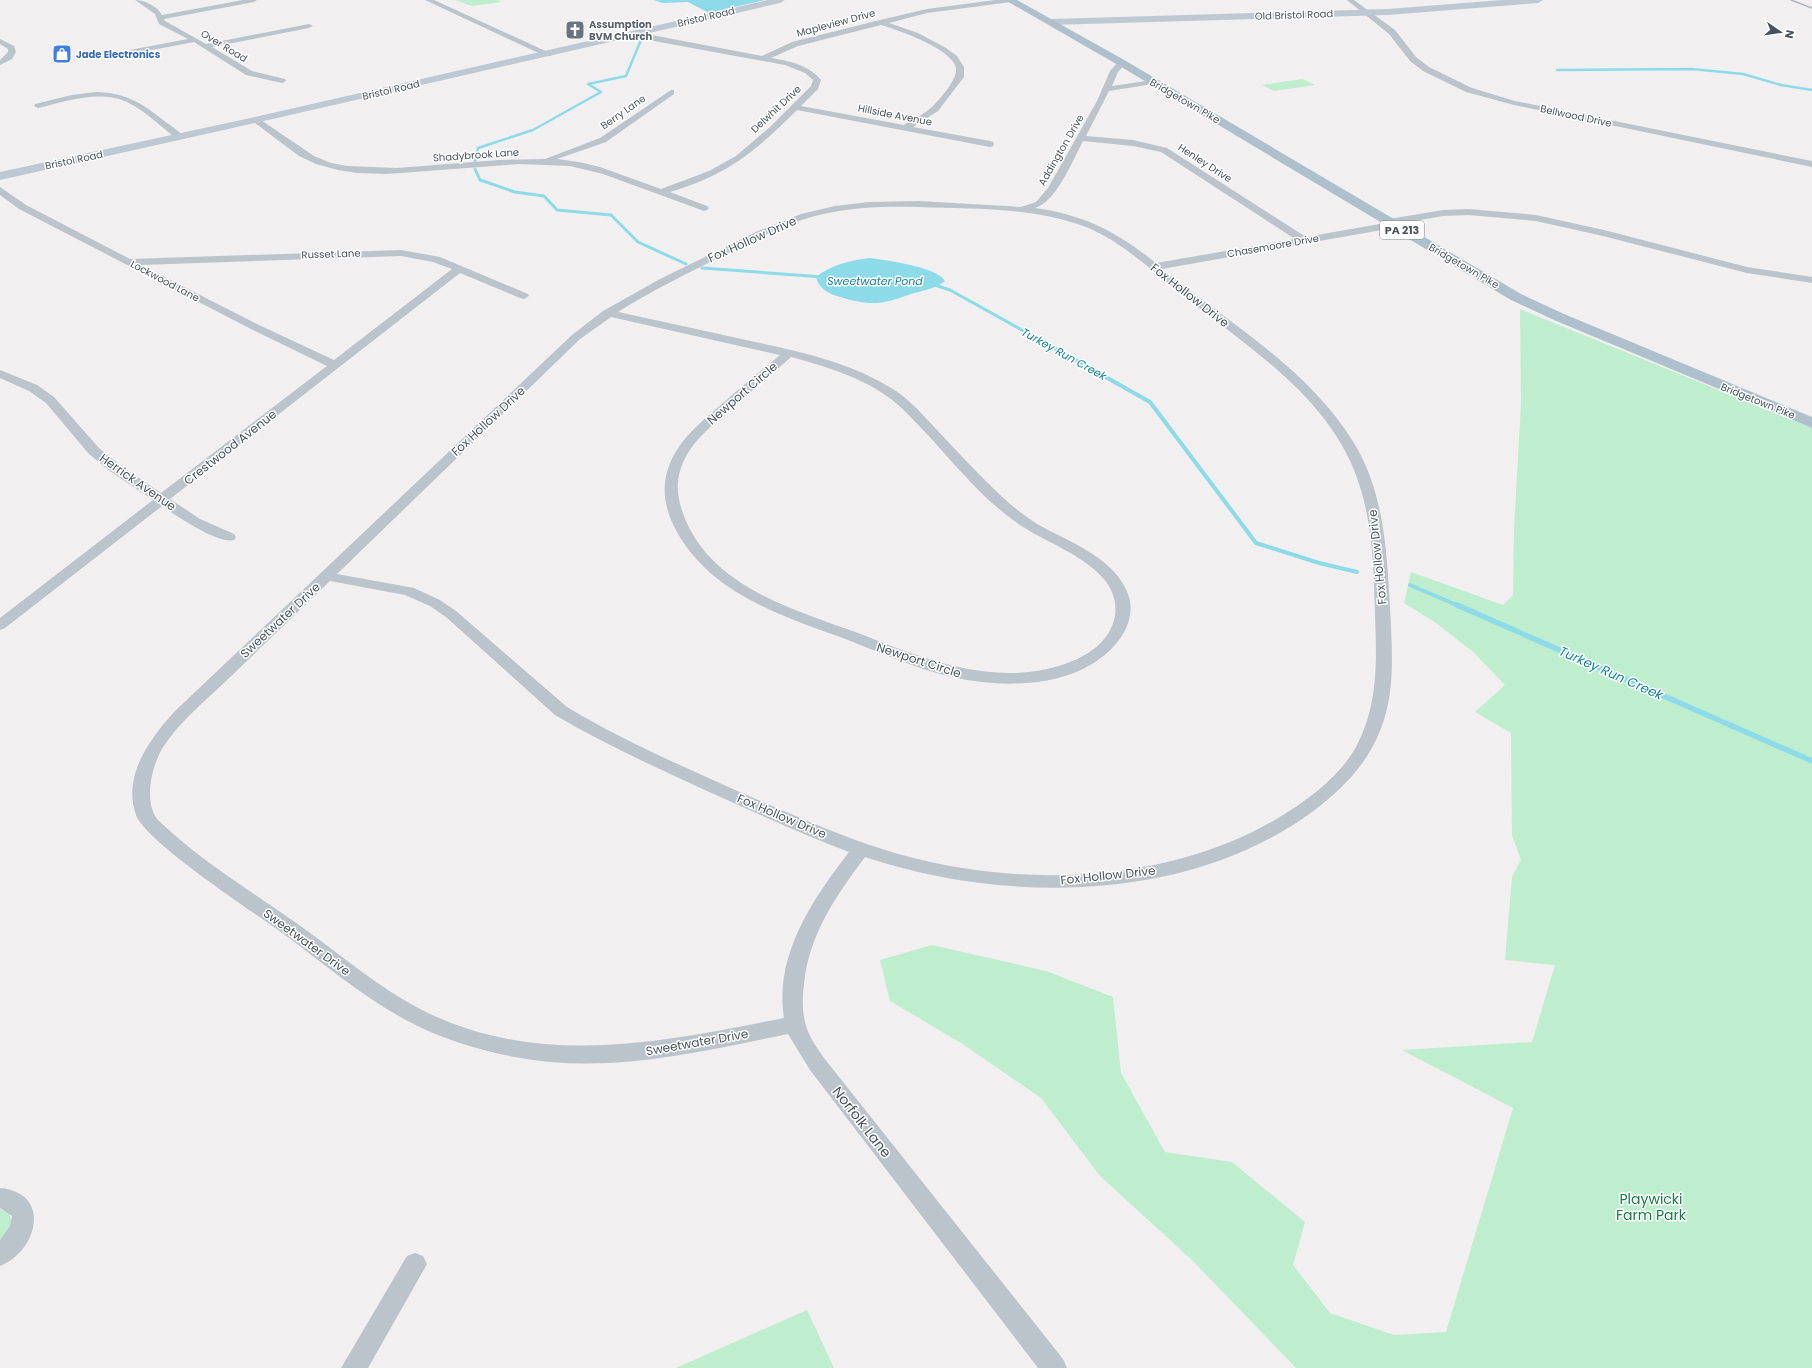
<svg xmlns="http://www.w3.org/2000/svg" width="1812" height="1368" font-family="Poppins,sans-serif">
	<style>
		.green { fill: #beeece }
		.water { fill: #8ddbe9 }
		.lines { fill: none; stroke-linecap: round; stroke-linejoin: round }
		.stream-far3 { stroke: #8ddbe9; stroke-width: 2.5 }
		.stream-far2 { stroke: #8ddbe9; stroke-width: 3 }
		.stream-far1 { stroke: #8ddbe9; stroke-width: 4 }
		.stream { stroke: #8ddbe9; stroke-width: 5.5 }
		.street { fill: #bbc4cb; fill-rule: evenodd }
		.secondary { fill: #bdc8d2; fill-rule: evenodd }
		.primary { fill: #afc0cd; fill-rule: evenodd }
		.rail { stroke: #b1b4b9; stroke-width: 1.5 }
		.labels { text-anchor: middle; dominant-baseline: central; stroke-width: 3; stroke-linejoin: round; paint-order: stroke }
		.far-street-label { font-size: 10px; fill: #47535c; stroke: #fff }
		.far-worship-label { font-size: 10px; font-weight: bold; fill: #5b616d; stroke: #fff; text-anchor: start }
		.far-shop-label { font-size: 10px; font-weight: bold; fill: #366cbe; stroke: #fff; text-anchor: start }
		.shield { fill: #fff; stroke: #7e878d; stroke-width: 1 }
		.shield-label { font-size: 11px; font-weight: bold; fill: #47535c }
		.far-water-label { font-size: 11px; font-style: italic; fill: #118296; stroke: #fff }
		.street-label { font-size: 12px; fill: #47535c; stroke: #fff }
		.water-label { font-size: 13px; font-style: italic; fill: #118296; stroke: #fff }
		.near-street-label { font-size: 14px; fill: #47535c; stroke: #fff }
		.near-park-label { font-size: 14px; fill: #1a7b45; stroke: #fff }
	</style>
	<rect width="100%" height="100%" fill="#f1efef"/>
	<g class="green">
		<polygon points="455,0 498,0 501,2 472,6"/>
		<polygon points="1302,79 1315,85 1274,91 1262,85"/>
		<polygon points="1520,309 1812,428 1812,1368 1296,1368 1192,1260 1100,1176 1041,1098 961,1043 890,1001 880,960 932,945 1046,971 1113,997 1121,1073 1165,1152 1232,1162 1305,1222 1293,1265 1330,1313 1394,1335 1446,1332 1513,1108 1402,1050 1532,1042 1555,965 1505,960 1512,877 1521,860 1512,835 1511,733 1475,712 1505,685 1472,651 1436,623 1404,603 1411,572 1503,605 1513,595 1514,529 1521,403"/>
		<polygon points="0,1209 9,1213 12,1223 0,1246"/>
		<polygon points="807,1310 834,1368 676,1368"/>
	</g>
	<g class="water">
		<polygon points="654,0 765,0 709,13 688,2 662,3"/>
		<path d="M870,258c16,2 67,9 75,23 -9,7 -19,9 -31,12 -31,11 -41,14 -74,4 -11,-3 -21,-8 -24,-20 15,-12 35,-17 54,-19z"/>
	</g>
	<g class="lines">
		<g class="stream-far3">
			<polyline points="1557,70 1692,69 1743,74 1781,85 1812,90"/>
			<polyline points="477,153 478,148 533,130 601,92 588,84 626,76 641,40"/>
		</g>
		<g class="stream-far2">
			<polyline points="475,161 477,152"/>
			<polyline points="475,169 480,180 515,192 544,196 557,210 611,215 638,242 686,264"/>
			<polyline points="702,268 823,277"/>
			<polyline points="932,284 950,290 1058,350"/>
		</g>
		<g class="stream-far1">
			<polyline points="1056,349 1150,402 1256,543 1319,563 1357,572"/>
			<polyline points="1410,585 1459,606"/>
		</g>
		<polyline class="stream" points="1457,605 1812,761"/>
		<g class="street">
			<path d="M135,0c9,0 22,6 27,15l81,-15h14l-3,2 -90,17 1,2 41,23 103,-20 4,2 -4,2 -97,19 40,24 33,8 1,2 -4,2 -36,-8 -52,-33 -64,12v-4l58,-11 -29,-15 -4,-10z"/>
			<polygon points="425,0 434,0 552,54 551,56 545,56"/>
			<path d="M995,0h19l-3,2 -84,11 -38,10 29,10 28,15 11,8 7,11v10l-26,34 -25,16 77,14 3,1 1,2 -1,2 -3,1 -193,-37c-42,42 -70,65 -127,82l37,14 2,2 -2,2 -3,1 -101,-37 -33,-8 -51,-2 -132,10 -30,-1 -19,-3 -22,-6 -17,-8 -48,-36 4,-3 3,1 56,38 17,7 16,3 50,2 102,-8 46,-1 55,-21 71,-48h3v4l-68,48 -49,17 22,3 21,5 61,22 48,-18 27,-15 34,-29 41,-41 2,-6 -8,-7 -20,-8 -131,-24 -23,-6v-4l131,25 30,-14 88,-22 47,-11zM881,25c17,5 72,24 75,43 2,11 -16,31 -23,38 -8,8 -20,13 -29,19l-103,-19 17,-17 3,-9c-12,-15 -32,-19 -50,-22l27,-12z"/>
			<polygon points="1347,0 1354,0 1395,30 1416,57 1429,67 1472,88 1515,101 1812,161 1812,167 1514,105 1466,92 1423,71 1410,61 1389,34"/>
			<polygon points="0,39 14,46 16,52 12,59 0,65 0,60 8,52 8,49 0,44"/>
			<path d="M1119,61h3l4,2 -8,9 -6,14 41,-6 4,2 -4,2 -44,7 -23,45 47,4 34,8 139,89 79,-14 1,-3 3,-1 54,-9 25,-1 68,6 68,15 143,37 65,10v6l-65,-10 -144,-37 -67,-15 -68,-6 -25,1 -46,8 -1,3 -3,1 -231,41c66,53 147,100 192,174 30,49 33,109 36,165 2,41 6,84 -10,123 -14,35 -39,59 -68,81 -124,91 -307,92 -447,45 -29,39 -56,77 -61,127 -2,15 -2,31 3,45 4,11 11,20 17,29l239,301 4,9h-29l-228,-298 -22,-36c-89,18 -181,41 -273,23 -38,-7 -76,-19 -109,-37 -45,-24 -84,-58 -125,-88 -29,-21 -134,-89 -145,-117 -14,-39 14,-76 38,-103l398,-377 31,-24 57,-32 98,-48 43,-17 34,-8 34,-4 50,-1 102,6 15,-5 12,-14 49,-87 13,-30zM1083,141l50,5 28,6 134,87 -139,24c-39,-31 -71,-48 -121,-55 21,-6 38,-48 48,-67zM919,207c55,2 115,0 167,20 39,16 70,48 103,73 67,53 147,103 172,190 12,41 13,84 14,126 2,45 3,90 -19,131 -23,42 -84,78 -126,95 -108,44 -238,42 -348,7 -51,-16 -100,-39 -149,-60 -56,-25 -113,-50 -166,-82l-111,-96 -16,-11 -26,-12 -77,-14 243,-235 31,-22 169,38c-19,16 -39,32 -58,49 -21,18 -43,35 -53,62 -7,18 -5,36 2,54 32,72 109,95 177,120 28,11 56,23 85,32 57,17 139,21 182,-27 12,-14 20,-32 13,-51 -14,-37 -59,-52 -91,-70 -14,-9 -26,-19 -38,-30 -22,-21 -42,-43 -63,-65 -12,-13 -24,-27 -40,-38 -44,-29 -98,-40 -150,-51 -42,-9 -85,-19 -128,-28 35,-22 72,-40 110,-59 30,-15 61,-31 95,-39 32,-7 64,-8 96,-7zM791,357c34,9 72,21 100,42 14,11 25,24 37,36 29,32 58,68 95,92 27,17 60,28 81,52 9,11 13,24 11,37 -8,44 -71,58 -108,57 -53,-1 -100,-21 -149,-40 -63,-23 -143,-45 -172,-112 -7,-16 -11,-33 -6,-50 8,-27 30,-44 50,-61 20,-18 41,-35 61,-53zM330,581l75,14 25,11 16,11 109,98c49,29 100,52 152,76 47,21 94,43 142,61 -36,47 -75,103 -65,166 -122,24 -245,51 -362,-8 -43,-22 -81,-55 -120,-83 -48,-34 -100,-65 -143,-106 -16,-17 -8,-53 3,-72 16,-26 41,-46 62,-66 35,-34 71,-68 106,-102z"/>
			<path d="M96,92c32,1 47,12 71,31 6,4 13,9 17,14l-1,2h-6c-16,-12 -30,-27 -48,-36 -28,-14 -62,-2 -91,5l-4,-2 1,-2 37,-9z"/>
			<path d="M0,187l26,18 104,54 271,-9 39,7 88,37 1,2 -5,3 -4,-1 -60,-25 -290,226 30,20 34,15 2,3 -2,3c-17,4 -57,-24 -72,-34l-157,122 -5,2v-12l153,-118 -43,-29 -21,-17 -43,-51 -17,-12 -29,-13v-8l37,15 17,12 45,51 21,17 41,28 166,-127 -76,-37 -232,-120 -19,-14zM401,256l32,6 19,7 -118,91 -75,-35 -118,-60z"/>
			<path d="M0,1188c53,5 37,64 0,78v-26l10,-14 2,-10 -12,-8z"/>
			<polygon points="415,1253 423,1256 427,1264 368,1368 341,1368 407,1256"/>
		</g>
		<g class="secondary">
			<polygon points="768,0 785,0 780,3 255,123 0,180 0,172 255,117"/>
			<polygon points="1502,0 1543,0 1538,3 1388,15 1050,25 1045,22 1050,19 1388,9"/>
		</g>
		<polygon class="primary" points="1005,0 1017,0 1126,61 1521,294 1564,314 1812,417 1812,428 1554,320 1511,300 1118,65"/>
		<polyline class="rail" points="1791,0 1812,8"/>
	</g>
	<defs>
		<g id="church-square" transform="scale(1)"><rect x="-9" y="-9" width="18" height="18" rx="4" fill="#6b7280" stroke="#fff"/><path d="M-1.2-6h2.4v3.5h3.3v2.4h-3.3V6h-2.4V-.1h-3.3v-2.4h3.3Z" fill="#fff"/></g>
		<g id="shop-square" transform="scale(1)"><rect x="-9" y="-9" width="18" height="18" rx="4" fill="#3f7fe0" stroke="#fff"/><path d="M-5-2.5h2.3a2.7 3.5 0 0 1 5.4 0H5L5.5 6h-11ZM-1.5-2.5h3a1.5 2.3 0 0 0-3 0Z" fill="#fff"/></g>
	</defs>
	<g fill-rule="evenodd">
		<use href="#church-square" x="575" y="30"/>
		<use href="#shop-square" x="62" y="54"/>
	</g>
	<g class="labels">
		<g class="far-street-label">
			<text transform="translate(1294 15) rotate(-2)">Old Bristol Road</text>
			<text transform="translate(706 17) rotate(-13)">Bristol Road</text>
			<text transform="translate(836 23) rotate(-15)">Mapleview Drive</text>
			<text transform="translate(224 46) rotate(31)">Over Road</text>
			<text transform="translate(391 90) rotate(-13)">Bristol Road</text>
			<text transform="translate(1185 101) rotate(30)">Bridgetown Pike</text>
			<text transform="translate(776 109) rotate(-43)">Delwhit Drive</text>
			<text transform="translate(623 112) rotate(-35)">Berry Lane</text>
			<text transform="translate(895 115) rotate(11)">Hillside Avenue</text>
			<text transform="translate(1576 116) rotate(12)">Bellwood Drive</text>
			<text transform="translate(1061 150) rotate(-60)">Addington Drive</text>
			<text transform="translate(476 155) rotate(-4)">Shadybrook Lane</text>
			<text transform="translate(74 160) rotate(-12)">Bristol Road</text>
			<text transform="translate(1205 163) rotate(33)">Henley Drive</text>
			<text transform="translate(1273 246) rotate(-10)">Chasemoore Drive</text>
			<text transform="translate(331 254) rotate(-2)">Russet Lane</text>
			<text transform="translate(1464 266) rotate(30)">Bridgetown Pike</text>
			<text transform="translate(165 281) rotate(28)">Lockwood Lane</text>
			<text transform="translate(1758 401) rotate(22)">Bridgetown Pike</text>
		</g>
		<g class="far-worship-label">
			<text x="589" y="24">Assumption<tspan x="589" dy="12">BVM Church</tspan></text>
		</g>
		<g class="far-shop-label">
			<text x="76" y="54">Jade Electronics</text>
		</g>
		<rect class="shield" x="1380" y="221" width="44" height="18" rx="3"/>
		<g class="shield-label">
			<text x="1402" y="230">PA 213</text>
		</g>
		<g class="far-water-label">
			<text x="875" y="281">Sweetwater Pond</text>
			<text transform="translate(1064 354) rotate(29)">Turkey Run Creek</text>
		</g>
		<g class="street-label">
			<text transform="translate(752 239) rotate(-24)">Fox Hollow Drive</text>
			<text transform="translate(1190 295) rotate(38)">Fox Hollow Drive</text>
			<text transform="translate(742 393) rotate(-41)">Newport Circle</text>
			<text transform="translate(488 421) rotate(-43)">Fox Hollow Drive</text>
			<text transform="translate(230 447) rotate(-38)">Crestwood Avenue</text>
			<text transform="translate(138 482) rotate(35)">Herrick Avenue</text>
			<text transform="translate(1377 557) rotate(-96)">Fox Hollow Drive</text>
			<text transform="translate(280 620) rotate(-43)">Sweetwater Drive</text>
			<text transform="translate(919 660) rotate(18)">Newport Circle</text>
			<text transform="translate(782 816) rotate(23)">Fox Hollow Drive</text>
			<text transform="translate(1108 875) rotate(-6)">Fox Hollow Drive</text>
			<text transform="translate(307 942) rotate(36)">Sweetwater Drive</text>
			<text transform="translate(697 1042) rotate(-10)">Sweetwater Drive</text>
		</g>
		<g class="water-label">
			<text transform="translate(1611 673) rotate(24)">Turkey Run Creek</text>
		</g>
		<g class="near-street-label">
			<text transform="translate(862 1122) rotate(52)">Norfolk Lane</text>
		</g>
		<g class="near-park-label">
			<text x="1651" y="1199">Playwicki<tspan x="1651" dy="16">Farm Park</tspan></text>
		</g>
	</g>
	<g transform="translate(1780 32) rotate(103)" stroke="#ffffff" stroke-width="3" paint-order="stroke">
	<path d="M0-3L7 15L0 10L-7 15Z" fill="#47535c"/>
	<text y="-6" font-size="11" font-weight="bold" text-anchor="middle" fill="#47535c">N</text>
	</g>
</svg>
